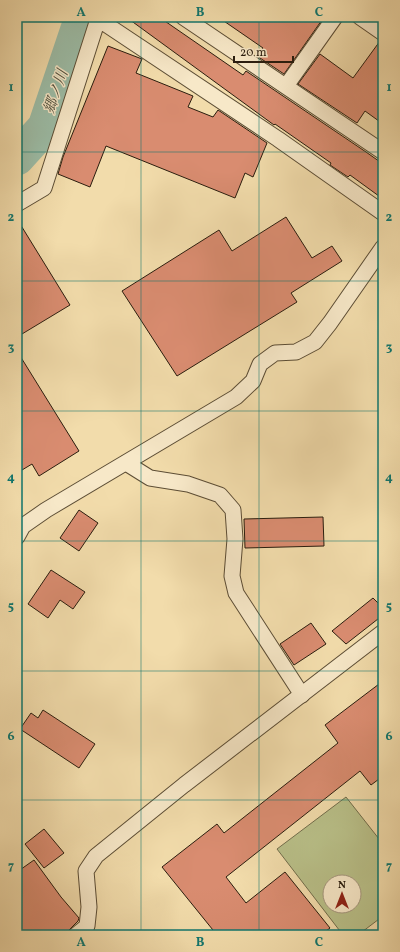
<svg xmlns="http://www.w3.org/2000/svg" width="400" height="952" font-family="Vollkorn,'Noto Serif JP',serif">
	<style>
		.green { fill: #b9c089; stroke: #726e4c; fill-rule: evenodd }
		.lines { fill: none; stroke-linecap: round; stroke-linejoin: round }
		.river { stroke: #9cbca6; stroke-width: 35 }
		.building { fill: #d98c70; stroke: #2a1d0e }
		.minor-casing { stroke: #5c4d35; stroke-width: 17 }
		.minor { stroke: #f7e8c8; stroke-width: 15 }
		.grid { fill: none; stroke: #0f766e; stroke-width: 1; stroke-opacity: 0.55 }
		.labels { text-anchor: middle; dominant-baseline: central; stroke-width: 3; stroke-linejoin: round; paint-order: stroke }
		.water-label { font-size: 15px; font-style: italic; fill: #4c4d3c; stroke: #f7e8c8 }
		.neatline { fill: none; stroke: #0f766e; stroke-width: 1.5 }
		.grid-label { font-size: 13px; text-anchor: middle; font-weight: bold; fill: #0f766e }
	</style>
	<rect width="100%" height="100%" fill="#f2dcab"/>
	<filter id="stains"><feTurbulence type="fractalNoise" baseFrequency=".005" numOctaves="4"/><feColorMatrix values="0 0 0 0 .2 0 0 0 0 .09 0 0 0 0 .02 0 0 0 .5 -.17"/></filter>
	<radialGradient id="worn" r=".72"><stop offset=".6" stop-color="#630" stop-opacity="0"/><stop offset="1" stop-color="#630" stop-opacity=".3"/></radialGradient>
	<path class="green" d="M346,797l37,47v72l-25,19h-15l-66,-86zM330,882h24v24h-24z"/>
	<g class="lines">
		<polyline class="river" points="17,158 45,127 82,17"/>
	</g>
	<g class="building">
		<polygon points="126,17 159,17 243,75 246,71 366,152 383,164 383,199 350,175 348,177 330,165 331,163 275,124 274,125"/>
		<polygon points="218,17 324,17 284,74 257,56 263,48"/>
		<polygon points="380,41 383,42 383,124 365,111 357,123 298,84 320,54 353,78"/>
		<polygon points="108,46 142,59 136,73 193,96 188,107 213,117 218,110 267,143 253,177 245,173 235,198 106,146 90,187 58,174 63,157"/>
		<polygon points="286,217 312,258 332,246 342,261 291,293 297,302 177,376 122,291 219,230 232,251"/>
		<polygon points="17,219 70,305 17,337"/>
		<polygon points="17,351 79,451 39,476 32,464 17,473"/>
		<polygon points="79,510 98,523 79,551 60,538"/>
		<polygon points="323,517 324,546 245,548 244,519"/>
		<polygon points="51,570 85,592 73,609 60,600 48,618 28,604"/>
		<polygon points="373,598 383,608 383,615 346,644 332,631"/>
		<polygon points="311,623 326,644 294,665 280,644"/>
		<polygon points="383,681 383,776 371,785 360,771 226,877 246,903 285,872 330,928 321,935 217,935 162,867 217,824 224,833 338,743 325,725"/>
		<polygon points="43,710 95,744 79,768 20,729 31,713 38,718"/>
		<polygon points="44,829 64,853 44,868 25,844"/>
		<polygon points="34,860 61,897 79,918 78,921 64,935 17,935 17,872"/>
	</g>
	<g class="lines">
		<g class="minor-casing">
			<g id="minor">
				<polyline points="183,17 383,152"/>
				<polyline points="360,17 383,33"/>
				<polyline points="286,86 335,17"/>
				<polyline points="17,204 44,188 98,19 278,139 383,213"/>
				<polyline points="126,463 150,478 188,484 220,495 233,510 235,539 232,576 236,593 302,695"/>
				<polyline points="17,537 23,526 46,510 236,397 253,381 260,364 275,353 296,352 315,342 330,323 383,247"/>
				<polyline points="76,935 87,926 89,907 86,871 96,856 184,785 383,632"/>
			</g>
		</g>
		<use href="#minor" class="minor"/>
	</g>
	<path class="grid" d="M141,17v918M259,17v918M17,152h366M17,281h366M17,411h366M17,541h366M17,671h366M17,800h366"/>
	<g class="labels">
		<g class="water-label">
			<text transform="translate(57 92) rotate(-71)">郷ノ川</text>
		</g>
	</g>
	<rect width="400" height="952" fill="none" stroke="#f2dcab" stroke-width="44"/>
	<g transform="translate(342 894)"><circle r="19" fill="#f7e8c8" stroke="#a5977e"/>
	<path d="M0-3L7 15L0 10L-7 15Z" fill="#8f2418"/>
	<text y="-6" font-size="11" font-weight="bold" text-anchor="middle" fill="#2a1d0e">N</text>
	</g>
	<path d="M234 56v6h59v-6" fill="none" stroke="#2a1d0e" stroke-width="2"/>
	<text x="240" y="56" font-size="12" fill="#2a1d0e" stroke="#f7e8c8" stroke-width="3" paint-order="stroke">20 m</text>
	<rect x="22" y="22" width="356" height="908" class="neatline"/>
	<g class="grid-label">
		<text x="81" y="16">A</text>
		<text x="200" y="16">B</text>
		<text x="319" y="16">C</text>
		<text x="11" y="91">1</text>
		<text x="389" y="91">1</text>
		<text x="11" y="221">2</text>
		<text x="389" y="221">2</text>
		<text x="11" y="351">3</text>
		<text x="389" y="351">3</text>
		<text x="11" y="481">4</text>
		<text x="389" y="481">4</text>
		<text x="11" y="610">5</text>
		<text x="389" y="610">5</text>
		<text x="11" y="740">6</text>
		<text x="389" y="740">6</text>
		<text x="11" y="870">7</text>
		<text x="389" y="870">7</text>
		<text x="81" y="946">A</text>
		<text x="200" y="946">B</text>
		<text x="319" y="946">C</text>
	</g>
	<rect width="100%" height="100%" filter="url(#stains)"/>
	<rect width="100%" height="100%" fill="url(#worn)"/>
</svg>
